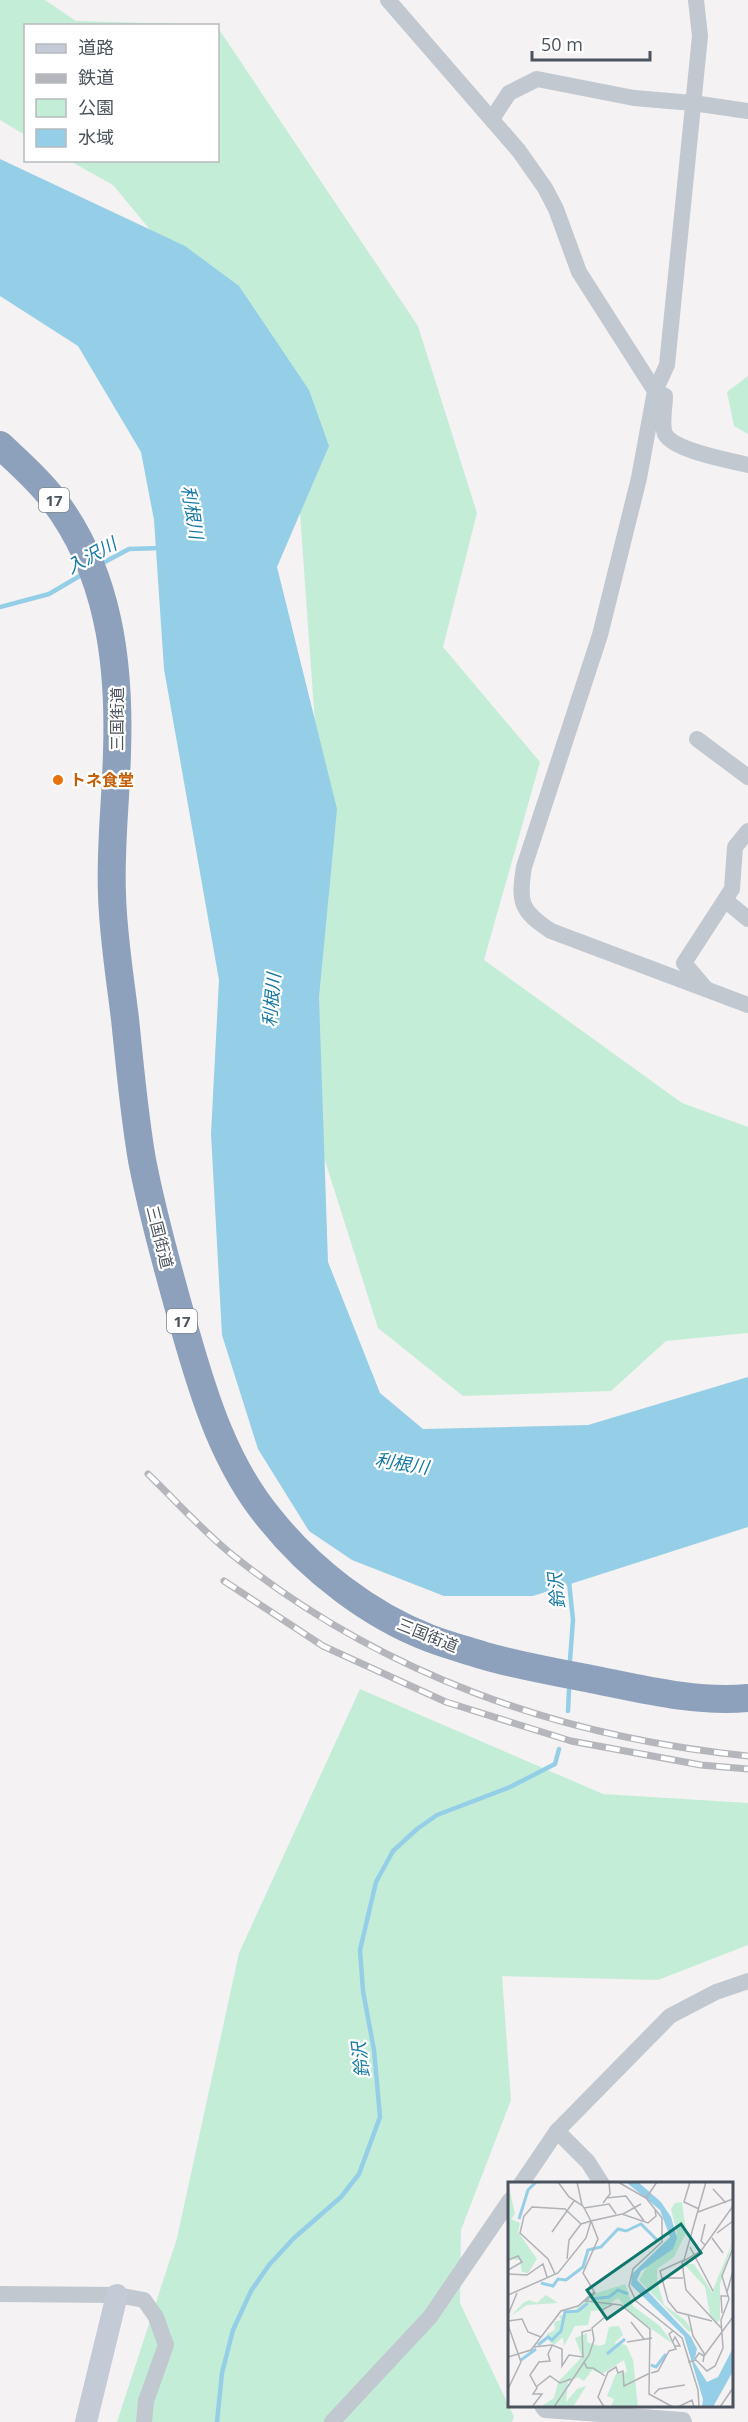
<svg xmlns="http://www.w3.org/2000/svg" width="748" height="2422" font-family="'Open Sans','Noto Sans JP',sans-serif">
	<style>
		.green { fill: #c4edd8 }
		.water { fill: #95cee7 }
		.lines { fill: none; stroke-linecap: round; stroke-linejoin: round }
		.stream { stroke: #95cee7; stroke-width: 4.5 }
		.street { stroke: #c1c8cf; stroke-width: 16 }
		.secondary { stroke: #c4cbd7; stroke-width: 22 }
		.highway { stroke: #8da0bc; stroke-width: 28 }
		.rail-casing { stroke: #b4b6bb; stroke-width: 7 }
		.rail { stroke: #fff; stroke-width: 4.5; stroke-dasharray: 14; stroke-linecap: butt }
		.food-dot { fill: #e8710a; stroke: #fff; stroke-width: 2 }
		.labels { text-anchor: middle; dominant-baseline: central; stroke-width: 4.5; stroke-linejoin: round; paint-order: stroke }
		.shield { fill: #fff; stroke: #81878e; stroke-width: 1.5 }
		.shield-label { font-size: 15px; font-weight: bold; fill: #4b535e }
		.street-label { font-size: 16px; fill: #4b535e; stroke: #fff }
		.food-label { font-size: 16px; font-weight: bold; fill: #c56008; stroke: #fff; text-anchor: start }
		.water-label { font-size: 18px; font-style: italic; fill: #167aa5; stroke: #fff }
		.inset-river { fill: none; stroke: #95cee7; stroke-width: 3 }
		.inset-road { fill: none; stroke: #b0b2b7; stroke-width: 1.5 }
		.view { fill: #0f766e; fill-opacity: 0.15; stroke: #0f766e; stroke-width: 3 }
		.inset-edge { fill: none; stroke: #4b535e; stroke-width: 3 }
	</style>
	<rect width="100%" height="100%" fill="#f4f2f2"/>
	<g class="green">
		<polygon points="0,0 45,0 76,21 216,25 26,26 25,135 0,120"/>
		<polygon points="218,28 418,326 477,513 443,647 540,762 484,960 682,1103 748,1127 748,1333 666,1341 611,1391 463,1396 378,1328 285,1034 328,906 292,401 113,185 70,161 218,160"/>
		<polygon points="748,376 748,434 734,426 727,392"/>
		<polygon points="360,1689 603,1794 748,1803 748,1945 658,1980 502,1976 511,2100 461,2230 460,2303 514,2417 512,2422 117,2422 177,2238 239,1953"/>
	</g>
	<polygon class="water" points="0,159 185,246 239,286 309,390 329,446 277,567 337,809 319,997 328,1262 380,1393 423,1429 588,1425 748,1377 748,1527 533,1596 444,1596 352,1560 309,1531 258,1449 222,1335 211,1134 219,980 164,669 154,520 141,452 78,346 0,296"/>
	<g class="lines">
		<g class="stream">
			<polyline points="101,564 129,549 161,548"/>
			<polyline points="0,607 49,594 83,574"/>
			<polyline points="569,1582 573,1620 570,1660"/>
			<polyline points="568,1711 569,1690"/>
			<polyline points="217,2422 222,2373 233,2330 251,2291 269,2265 294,2238 341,2197 359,2174 380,2117 374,2050 363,1991 360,1950 376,1882 393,1851 417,1829 437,1815 510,1787 555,1764 559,1749"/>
		</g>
		<g class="street">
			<path d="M388,0l131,151 26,37 11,21 23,63 76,119 -16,87 -39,157 -76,232c-6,36 -3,44 27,64l197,74"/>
			<path d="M696,0l4,36 -33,329 -12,26 10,5c0,11 -4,28 0,38 9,17 64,26 83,31"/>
			<polyline points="492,119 509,93 537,79 634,98 693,103 748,111"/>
			<polyline points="697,739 748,777"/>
			<polyline points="725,900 748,919"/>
			<polyline points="706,989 684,963 732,889 735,847 748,831"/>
			<polyline points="557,2131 588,2162 602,2184"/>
			<polyline points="521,2184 557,2131 670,2016 716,1992 748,1981"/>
			<polyline points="0,2294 117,2295 144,2300 156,2317 166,2345 146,2401 144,2422"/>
			<polyline points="542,2406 545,2410 683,2420 684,2422"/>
			<polyline points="332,2422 430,2317 510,2200"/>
		</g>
		<polyline class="secondary" points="86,2422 117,2295"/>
		<path class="highway" d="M0,445c18,17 38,34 53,54 56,73 67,164 64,253 -1,48 -7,95 -5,142 1,42 8,83 13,125 5,47 9,95 17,141 11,57 27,114 43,170 19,67 40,135 85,189 40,50 99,96 159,119 18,7 37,12 56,18 35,10 70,16 106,23 50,10 105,24 157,19"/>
		<g class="rail-casing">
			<g id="rail">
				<path d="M148,1474c27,26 53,55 82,79 149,120 328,184 518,203"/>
				<polyline points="224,1581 323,1646 446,1702 571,1741 701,1765 748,1769"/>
			</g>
		</g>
		<use href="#rail" class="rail"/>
	</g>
	<circle class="food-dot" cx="58" cy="780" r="6"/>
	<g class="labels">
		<g class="shield">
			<rect x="39" y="488" width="30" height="24" rx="4.5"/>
			<rect x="167" y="1309" width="30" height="24" rx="4.5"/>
		</g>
		<g class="shield-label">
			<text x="54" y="500">17</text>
			<text x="182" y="1321">17</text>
		</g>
		<g class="street-label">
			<text transform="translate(117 719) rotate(-90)">三国街道</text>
			<text transform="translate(160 1237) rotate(76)">三国街道</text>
			<text transform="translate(428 1635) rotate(22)">三国街道</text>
		</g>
		<g class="food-label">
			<text x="70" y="780">トネ食堂</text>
		</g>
		<g class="water-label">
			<text transform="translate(193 512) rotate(81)">利根川</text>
			<text transform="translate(91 555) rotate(-29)">入沢川</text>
			<text transform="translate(271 1000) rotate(-85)">利根川</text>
			<text transform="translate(402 1463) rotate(9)">利根川</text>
			<text transform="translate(556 1591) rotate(-96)">鈴沢</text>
			<text transform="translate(360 2060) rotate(-97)">鈴沢</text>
		</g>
	</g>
	<g transform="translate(508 2182)">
		<rect width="225" height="225" fill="#f4f2f2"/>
		<path d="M0,0l7,32 -4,5 9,4 -2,9 19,27 -9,14 -6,-1 -2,-12 -12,-1zM174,20l4,31 -12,24 -17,12v12l7,24 21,15 7,10 -3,2 -50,-52 10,-17 24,-17 4,-13 -6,-24 4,-6zM225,59l-13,43v35l-4,5 -6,-9 -5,-28 -21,-23h10l18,28zM117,102l8,22 27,20 13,18 -40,-28 -15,-18 -17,12 -10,1 -3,14 -13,1 -11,20 -1,-9 -9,8 -6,-5 -1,-6 8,-4 -1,-8 7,-2 -2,-4 16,-5 12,-15zM38,113l12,8 -31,2 -16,11 12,-13 6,-3 8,3zM111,144l4,9 -9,8 12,2 7,15 5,47h-27l3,-8 -7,-3 9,-22 11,-2 -3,-12 -22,14 -10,-4 -8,11 -6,-4 -10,5 -2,20 11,-13 9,-3 -13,21h-33l14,-9 4,-16 24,-25 -7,-19 12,-5v9l12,4 6,-2 4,-17z" fill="#c4edd8"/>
		<path d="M118,0h12l23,20 10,15 6,21 -4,11 -32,22 -4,9 54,57 6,12 -3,13 13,20 11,-5 15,-29v23l-20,36h-11l1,-8 -19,-63 -53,-51 1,-11 38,-37 -10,-27z" fill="#95cee7"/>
		<path class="inset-river" d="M11,37l9,-29 8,-8M33,101l12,3 5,-7 8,1 17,-13 5,-17 13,-3 17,-18 8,2 15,-7 17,17M83,117l18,-2 9,-7 10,4M30,163l10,-8 4,3 9,-9 4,-19 13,-1 10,-8M99,172l18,-15M13,178l15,-11M143,183l5,2 10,-13"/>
		<path class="inset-road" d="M50,0l11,15 14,9 8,15M69,0l5,23M110,0l28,16 16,20v24l-29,27 -4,17 7,15 46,37 16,52 1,17M182,0l-6,20 15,7M198,0l-22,78 -24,11 8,30 9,11 35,9M205,7l13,14M98,16l20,-2 18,25M138,16l11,-16M95,21l7,-9 -1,-12M76,26l25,-4 7,10M57,27l16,15M190,30l35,-13M115,32l18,-10M197,42l-4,17 4,4M44,50l22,-31M209,51l16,-12M204,56l11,15M182,65l23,44M59,77l2,-19 12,-16 10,-3 7,18 -15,34 12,20 -9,8 35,4 29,24 -1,65 24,13M0,78l10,-4 4,6 -14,8M0,92l19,1 16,-11 4,13M47,92l-7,-15 -28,-26 4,-17 8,-9 34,2M154,96h21M219,110l6,-21M0,113l50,-22 28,-35 5,-17 31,-7 26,9 8,-7 -1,-7M214,131l-1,-17h7M180,132l5,22 12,19M0,133l9,-22M0,139l14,-2 6,13 13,5M123,140l13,17M0,143l13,37 -13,27M214,147l-36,-39 -4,-28 19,-11 32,-45M165,159l2,-4 5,9h-5M119,160l25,-4M25,165l19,-2 10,4v17l7,-11 14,2 -1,-25 9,-2M196,174l29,-39M0,175l23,-7 30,-39 17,-5 16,-14M187,177l4,-6 5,3 -1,6M76,180l3,6h6l12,8M180,180l8,-2 11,11 8,-5 8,-18 -2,-28 8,-21 -7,-23 11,-28M143,191l7,-2 11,-20 7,-2 -7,-15 4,-3M28,205l14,-11 10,7 11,-4M146,212l5,-5 26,-4M24,225l10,-13h-9l4,-6 -7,-13 9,-13 11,-1 -2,-7 4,-8M46,225l35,-52 5,-15 -2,-12 13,-11 -3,-7 11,-6M96,225l-6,-10 10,-25 8,-5 2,6 5,-2 1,15 26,-13M170,225l14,-7 2,7M212,225l13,-19"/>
		<path class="view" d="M173,42l20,29 -94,66 -20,-29z"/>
		<rect width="225" height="225" class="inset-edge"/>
	</g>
	<rect x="24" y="24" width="195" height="138" fill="#ffffff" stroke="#b7babf" stroke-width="1.5"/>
	<rect x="36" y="44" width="30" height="9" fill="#c4cbd7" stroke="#b7babf" stroke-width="1.5"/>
	<text x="78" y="54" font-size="18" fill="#4b535e">道路</text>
	<rect x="36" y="74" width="30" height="9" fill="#b4b6bb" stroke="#b7babf" stroke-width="1.5"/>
	<text x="78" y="84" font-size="18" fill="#4b535e">鉄道</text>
	<rect x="36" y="99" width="30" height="18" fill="#c4edd8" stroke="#b7babf" stroke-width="1.5"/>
	<text x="78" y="114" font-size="18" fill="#4b535e">公園</text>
	<rect x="36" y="129" width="30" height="18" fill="#95cee7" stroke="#b7babf" stroke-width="1.5"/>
	<text x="78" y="144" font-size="18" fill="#4b535e">水域</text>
	<path d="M532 51v9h118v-9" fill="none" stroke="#4b535e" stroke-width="3"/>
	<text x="541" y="51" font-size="18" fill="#4b535e" stroke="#ffffff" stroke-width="4.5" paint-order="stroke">50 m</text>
</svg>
